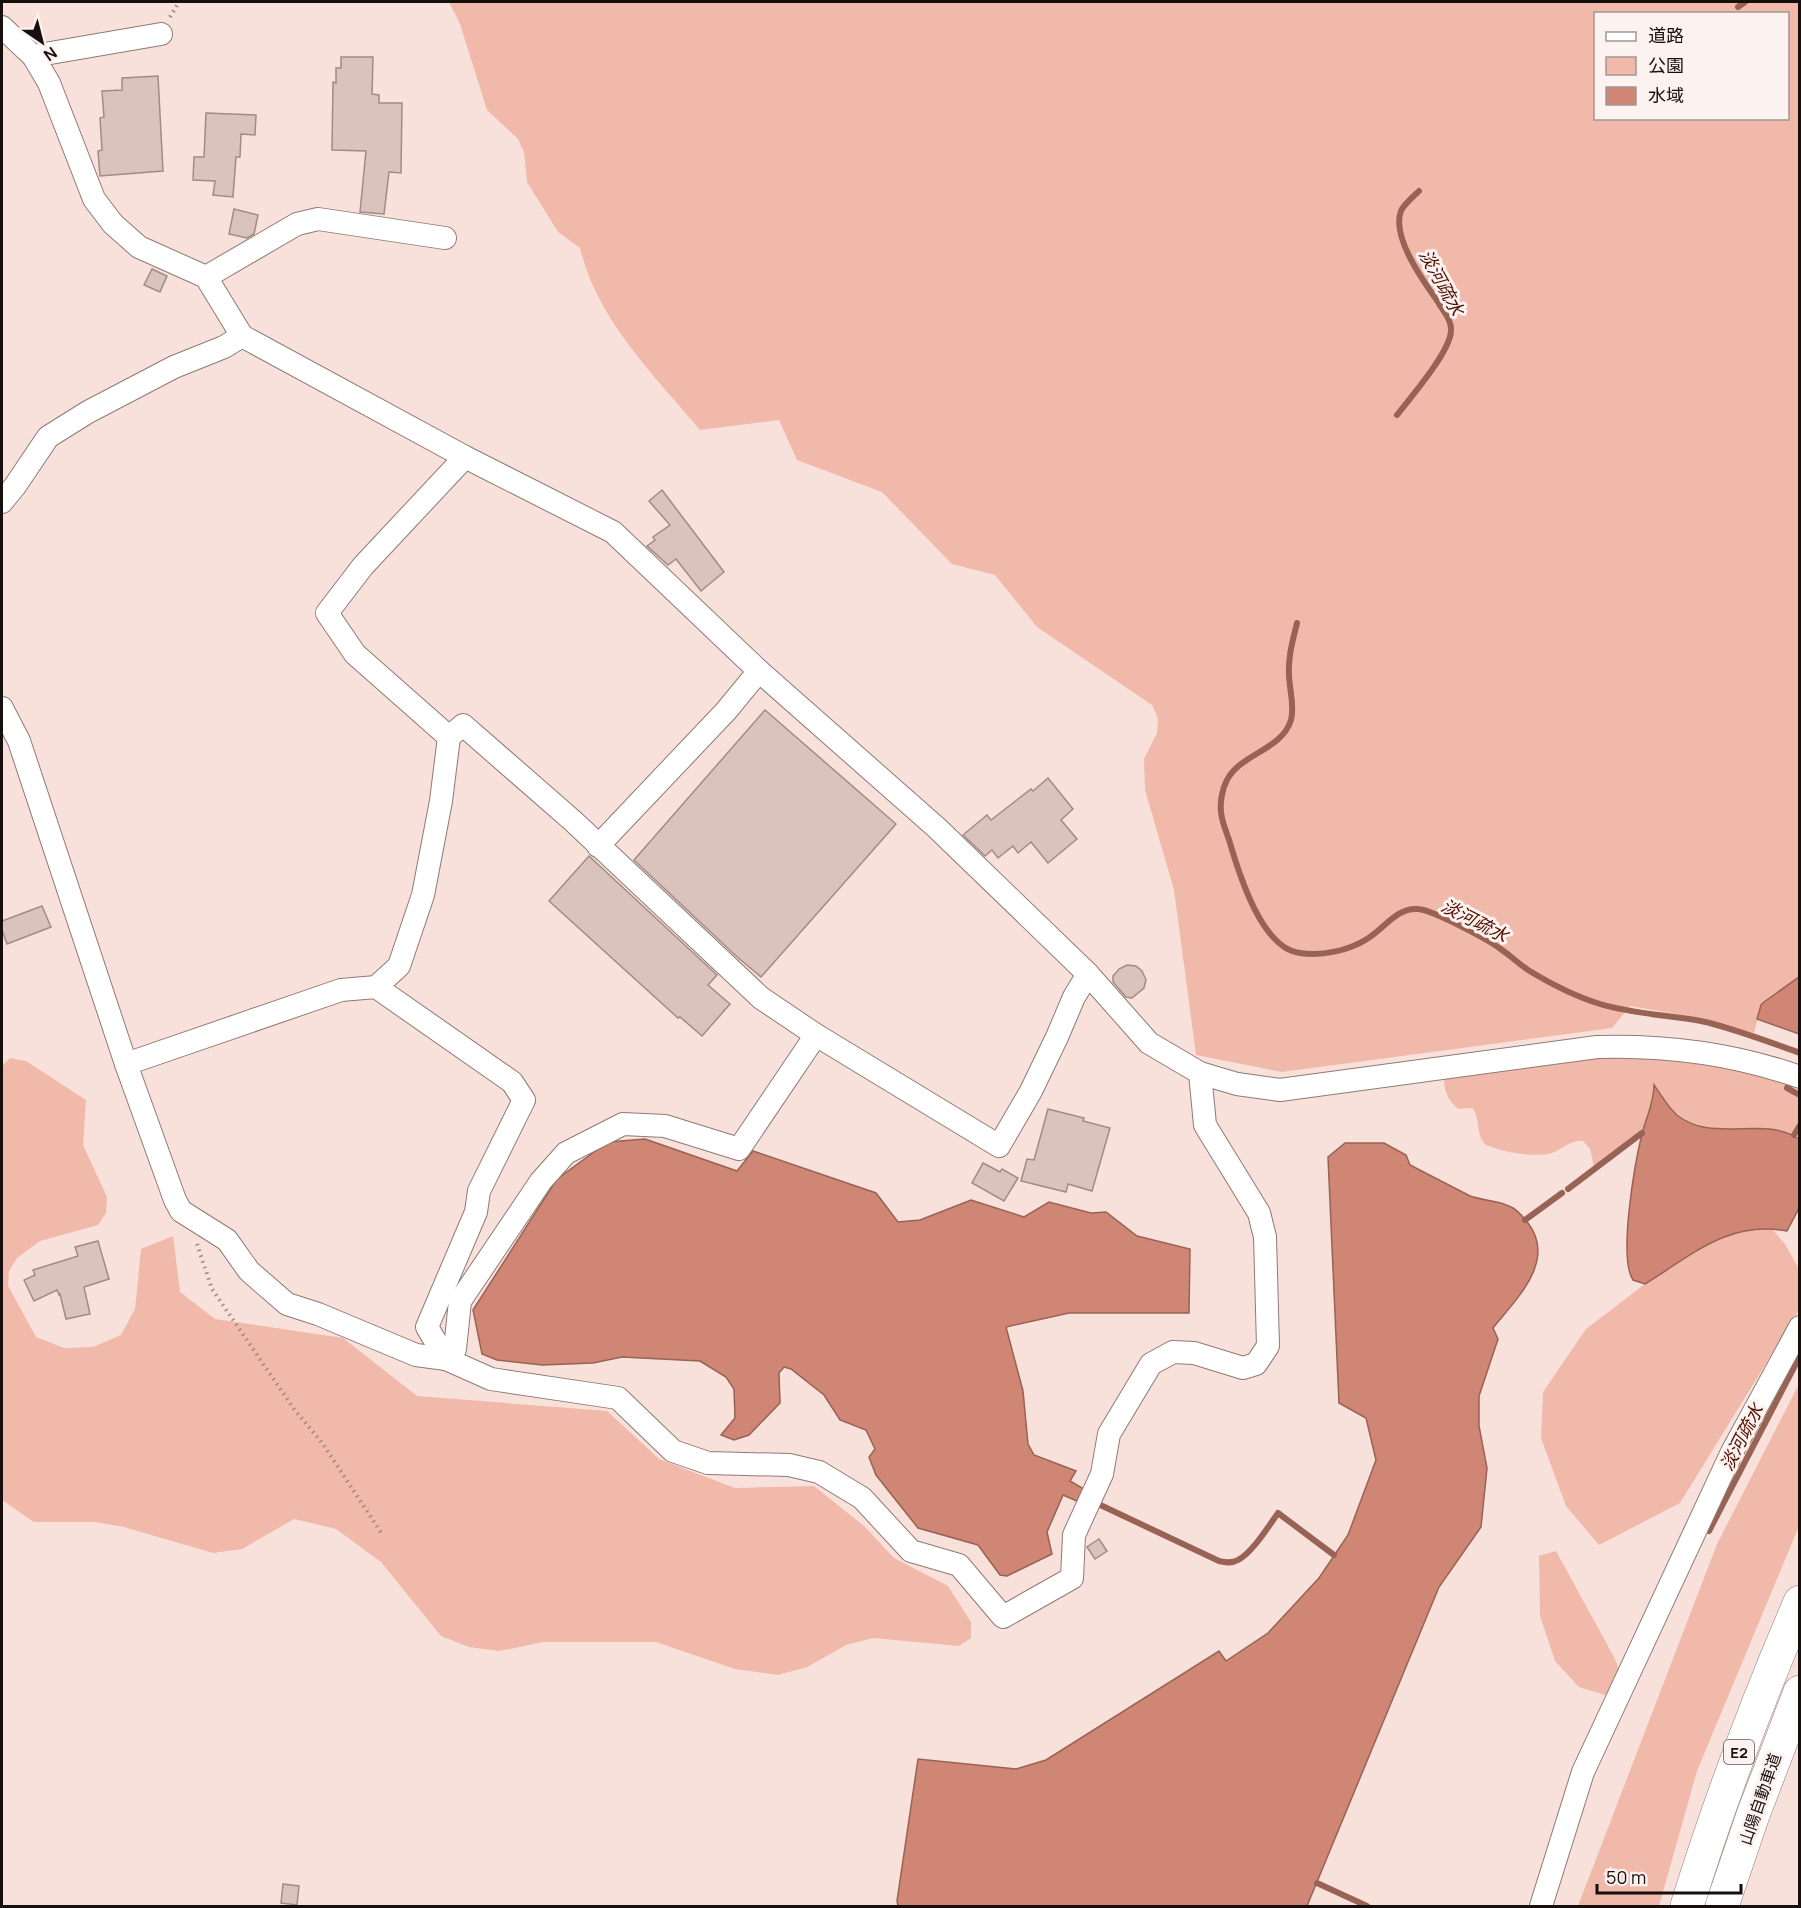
<svg xmlns="http://www.w3.org/2000/svg" width="1801" height="1908" font-family="Manrope,'Noto Sans JP',sans-serif">
	<style>
		.green { fill: #f1b9aa; fill-rule: evenodd }
		.water { fill: #cf8674; stroke: #986255; stroke-width: 1.5 }
		.lines { fill: none; stroke-linecap: round; stroke-linejoin: round }
		.stream { stroke: #986255; stroke-width: 6 }
		.building { fill: #dac3bd; stroke: #a18b86; stroke-width: 1.5 }
		.street-casing { stroke: #8f7a74; stroke-width: 24 }
		.highway-casing { stroke: #8f7a74; stroke-width: 34 }
		.path { stroke: #9b8985; stroke-width: 4; stroke-dasharray: 1.5 4.5; stroke-linecap: butt }
		.street { stroke: #fff; stroke-width: 22 }
		.highway { stroke: #fff; stroke-width: 33 }
		.labels { text-anchor: middle; dominant-baseline: central; stroke-width: 6; stroke-linejoin: round; paint-order: stroke }
		.shield { fill: #fcf2ef; stroke: #5c5351; stroke-width: 1.5 }
		.shield-label { font-size: 15px; font-weight: bold; fill: #170f0d }
		.street-label { font-size: 16px; fill: #170f0d; stroke: #fcf2ef }
		.water-label { font-size: 18px; font-style: italic; fill: #511001; stroke: #fcf2ef }
	</style>
	<rect width="100%" height="100%" fill="#f9e1db"/>
	<g class="green">
		<path d="M449,2h1350v975l-31,22 -7,6 -7,28 -48,-14 -76,-13 -18,22 -330,44 -86,-17 -22,-165 -29,-100 -1,-31 13,-26 1,-15 -6,-13 -115,-78 -42,-52 -43,-11 -70,-72 -85,-32 -18,-40 -79,10c-46,-55 -103,-110 -120,-182l-22,-16 -31,-50 -3,-30 -6,-13 -31,-29 -27,-86zM1596,14h192v104h-192z"/>
		<path d="M1593,1057l101,2 93,23 -2,6 14,10v22l-7,15 -18,-6h-54l-30,-6 -15,-11 -21,-26 -2,19 -10,25 -48,36 -4,-17 -7,-8c-12,-2 -20,8 -31,12 -17,5 -49,-1 -66,-8 -11,-10 -5,-28 -14,-37l-14,1c-10,-9 -14,-18 -14,-31z"/>
		<polygon points="10,1058 26,1061 86,1100 83,1145 107,1197 106,1213 98,1225 40,1241 17,1258 9,1271 8,1286 36,1337 64,1348 93,1347 121,1335 135,1309 141,1249 173,1236 180,1292 215,1319 343,1338 417,1396 607,1411 659,1459 735,1488 814,1486 864,1526 894,1558 948,1586 971,1622 971,1638 959,1646 873,1638 846,1645 807,1667 778,1675 735,1669 656,1642 544,1642 499,1651 469,1647 441,1636 381,1562 336,1529 294,1519 242,1549 213,1553 124,1527 95,1522 34,1522 2,1500 2,1066"/>
		<polygon points="1754,1229 1772,1229 1785,1244 1799,1269 1799,1310 1680,1503 1599,1545 1566,1506 1541,1438 1543,1392 1586,1329 1645,1284 1702,1246 1724,1236"/>
		<polygon points="1799,1384 1799,1526 1697,1771 1659,1906 1578,1906 1717,1544"/>
		<polygon points="1556,1551 1614,1657 1620,1672 1617,1687 1605,1695 1579,1687 1555,1661 1540,1616 1539,1556"/>
	</g>
	<g class="water">
		<polygon points="1799,977 1799,1034 1757,1019 1761,1005 1764,1002"/>
		<path d="M1654,1085c7,10 14,22 23,30 36,29 87,0 122,24v69l-12,23c-59,-11 -96,25 -142,53l-12,-4c-15,-22 2,-118 9,-146 4,-17 12,-30 12,-49z"/>
		<polygon points="645,1139 737,1171 753,1151 876,1193 898,1222 920,1220 971,1200 1024,1217 1049,1202 1091,1213 1106,1212 1137,1236 1190,1249 1189,1313 1069,1313 1006,1327 1023,1391 1028,1444 1034,1455 1076,1471 1070,1481 1084,1489 1079,1502 1063,1495 1047,1532 1052,1554 1007,1576 1000,1575 978,1545 918,1528 876,1475 869,1457 875,1449 866,1430 840,1420 824,1395 791,1369 784,1367 779,1373 780,1403 749,1435 734,1440 721,1435 735,1418 734,1389 726,1377 700,1361 622,1357 593,1363 542,1365 497,1360 482,1354 473,1310 557,1179 608,1142"/>
		<path d="M1345,1143h39l22,12 4,10 60,31c14,5 28,4 41,11 7,3 12,10 17,16 29,38 -12,76 -35,105l5,11 -19,57v30l8,42 -6,59 -42,60 -132,319h-409l-1,-5 21,-142 98,10 30,-9 173,-109 7,10 42,-28 51,-55 29,-43 28,-75 -10,-42 -27,-15 -11,-246z"/>
	</g>
	<g class="lines">
		<g class="stream">
			<polyline points="1738,7 1745,2"/>
			<path d="M1397,415c14,-18 53,-63 54,-84 1,-11 -8,-20 -13,-29 -14,-20 -47,-65 -37,-91 3,-7 12,-14 18,-20"/>
			<path d="M1297,623c-4,17 -9,33 -8,51 0,15 6,31 2,46 -9,30 -51,34 -64,60 -5,9 -7,22 -6,32 1,11 6,21 9,31 9,31 32,106 70,110 22,3 48,-2 67,-14 17,-10 30,-32 51,-30 15,1 71,31 84,41 9,6 17,14 26,20 23,14 46,26 72,34 33,10 68,11 101,17 32,7 68,21 99,32"/>
			<polyline points="1789,1085 1787,1088 1800,1095"/>
			<polyline points="1794,1135 1800,1125"/>
			<polyline points="1568,1189 1642,1133"/>
			<polyline points="1525,1220 1562,1193"/>
			<path d="M1094,1502l125,59c6,1 12,3 19,-1 14,-7 30,-33 40,-47l56,42"/>
			<polyline points="1709,1531 1800,1356"/>
			<polyline points="1317,1883 1367,1906"/>
		</g>
	</g>
	<g class="building">
		<polygon points="341,57 373,57 372,94 379,95 379,103 402,103 401,173 389,172 384,214 360,212 366,151 332,150 333,82 336,83 336,68 341,68"/>
		<polygon points="158,76 163,171 100,176 98,151 102,150 100,118 104,117 102,91 122,90 122,78"/>
		<polygon points="206,113 256,115 255,135 241,134 240,157 236,157 233,197 213,195 215,181 193,180 194,157 204,157"/>
		<polygon points="234,209 258,215 254,234 247,238 229,234"/>
		<polygon points="152,269 167,276 160,292 144,285"/>
		<polygon points="662,490 724,572 701,591 676,559 668,565 647,546 655,540 653,537 670,525 649,501"/>
		<polygon points="765,710 896,824 761,977 735,955 634,860"/>
		<polygon points="1048,778 1073,809 1061,820 1077,839 1048,863 1031,842 1018,853 1013,846 998,858 992,850 985,856 963,835 987,815 991,820 1031,789 1033,791"/>
		<polygon points="589,856 717,975 708,985 730,1004 702,1036 680,1017 678,1018 549,901"/>
		<polygon points="42,906 51,927 7,944 2,930 2,921"/>
		<polygon points="1127,965 1136,966 1142,971 1146,980 1144,988 1132,998 1126,997 1113,982 1113,976 1119,969"/>
		<polygon points="1048,1109 1084,1118 1083,1121 1110,1128 1092,1191 1068,1184 1066,1192 1021,1181 1027,1159 1034,1160"/>
		<polygon points="983,1163 1000,1172 1002,1169 1018,1178 1004,1201 972,1183"/>
		<polygon points="98,1241 109,1279 84,1287 90,1314 66,1319 60,1294 59,1295 57,1290 34,1301 24,1280 35,1275 33,1270 78,1256 75,1247"/>
		<polygon points="1099,1539 1107,1551 1095,1559 1087,1547"/>
		<polygon points="283,1884 299,1886 297,1905 281,1903"/>
	</g>
	<g class="lines">
		<g class="street-casing">
			<g id="street">
				<path d="M2,27l31,29 16,27 45,116 19,25 26,23 67,30 36,59 223,121 148,75 146,139 178,157 151,146 61,69 51,30 37,11 43,6 317,-43c69,-2 138,7 203,30"/>
				<polyline points="33,56 161,34"/>
				<polyline points="206,277 297,224 318,219 445,238"/>
				<polyline points="2,502 15,486 48,437 88,412 174,367 224,347 242,336"/>
				<polyline points="2,708 19,741 126,1064 175,1200 181,1211 227,1240 249,1271 287,1304 318,1314 416,1355 446,1359 491,1379 618,1398 673,1451 708,1463 789,1465 819,1472 862,1498 911,1551 959,1565 1003,1617 1072,1578 1074,1535 1102,1474 1109,1434 1151,1364 1173,1352 1194,1353 1243,1368 1256,1364 1268,1346 1265,1237 1259,1213 1205,1125 1200,1073"/>
				<polyline points="449,737 355,654 327,613 363,566 465,457"/>
				<polyline points="598,846 726,711 759,671"/>
				<polyline points="376,987 512,1082 524,1100 479,1191 476,1212 427,1327 446,1359"/>
				<polyline points="126,1064 341,990 376,987 399,966 423,895 441,801 449,737 463,725 573,821 761,998 816,1035 999,1146 1031,1091 1057,1037 1074,997 1088,974"/>
				<polyline points="446,1359 455,1349 460,1301 541,1181 566,1153 623,1124 665,1126 739,1149 816,1035"/>
				<polyline points="1541,1906 1583,1772 1732,1452 1800,1327"/>
			</g>
		</g>
		<g class="highway-casing">
			<g id="highway">
				<path d="M1687,1906c32,-103 70,-204 113,-304"/>
				<polyline points="1722,1906 1753,1815 1800,1692"/>
			</g>
		</g>
		<g class="path">
			<polyline points="170,17 179,2"/>
			<polyline points="197,1244 212,1289 294,1409 323,1444 382,1534"/>
		</g>
		<use href="#street" class="street"/>
		<use href="#highway" class="highway"/>
	</g>
	<g class="labels">
		<rect class="shield" x="1724" y="1740" width="30" height="24" rx="4.5"/>
		<g class="shield-label">
			<text x="1739" y="1752">E2</text>
		</g>
		<g class="street-label">
			<text transform="translate(1760 1799) rotate(-71)">山陽自動車道</text>
		</g>
		<g class="water-label">
			<text transform="translate(1442 282) rotate(61)">淡河疏水</text>
			<text transform="translate(1475 920) rotate(27)">淡河疏水</text>
			<text transform="translate(1741 1437) rotate(-63)">淡河疏水</text>
		</g>
	</g>
	<rect width="1801" height="1908" fill="none" stroke="#170f0d" stroke-width="6"/>
	<rect x="1594" y="12" width="195" height="108" fill="#fcf2ef" stroke="#a09795" stroke-width="1.5"/>
	<rect x="1606" y="32" width="30" height="9" fill="#ffffff" stroke="#a09795" stroke-width="1.5"/>
	<text x="1648" y="42" font-size="18" fill="#170f0d">道路</text>
	<rect x="1606" y="57" width="30" height="18" fill="#f1b9aa" stroke="#a09795" stroke-width="1.5"/>
	<text x="1648" y="72" font-size="18" fill="#170f0d">公園</text>
	<rect x="1606" y="87" width="30" height="18" fill="#cf8674" stroke="#a09795" stroke-width="1.5"/>
	<text x="1648" y="102" font-size="18" fill="#170f0d">水域</text>
	<g transform="translate(42 42) rotate(145)" stroke="#fcf2ef" stroke-width="4.5" paint-order="stroke">
	<path d="M0-4.5L10 22L0 15L-10 22Z" fill="#170f0d"/>
	<text y="-9" font-size="16" font-weight="bold" text-anchor="middle" fill="#170f0d">N</text>
	</g>
	<path d="M1597 1884v9h144v-9" fill="none" stroke="#170f0d" stroke-width="3"/>
	<text x="1606" y="1884" font-size="18" fill="#170f0d" stroke="#fcf2ef" stroke-width="4.5" paint-order="stroke">50 m</text>
</svg>
